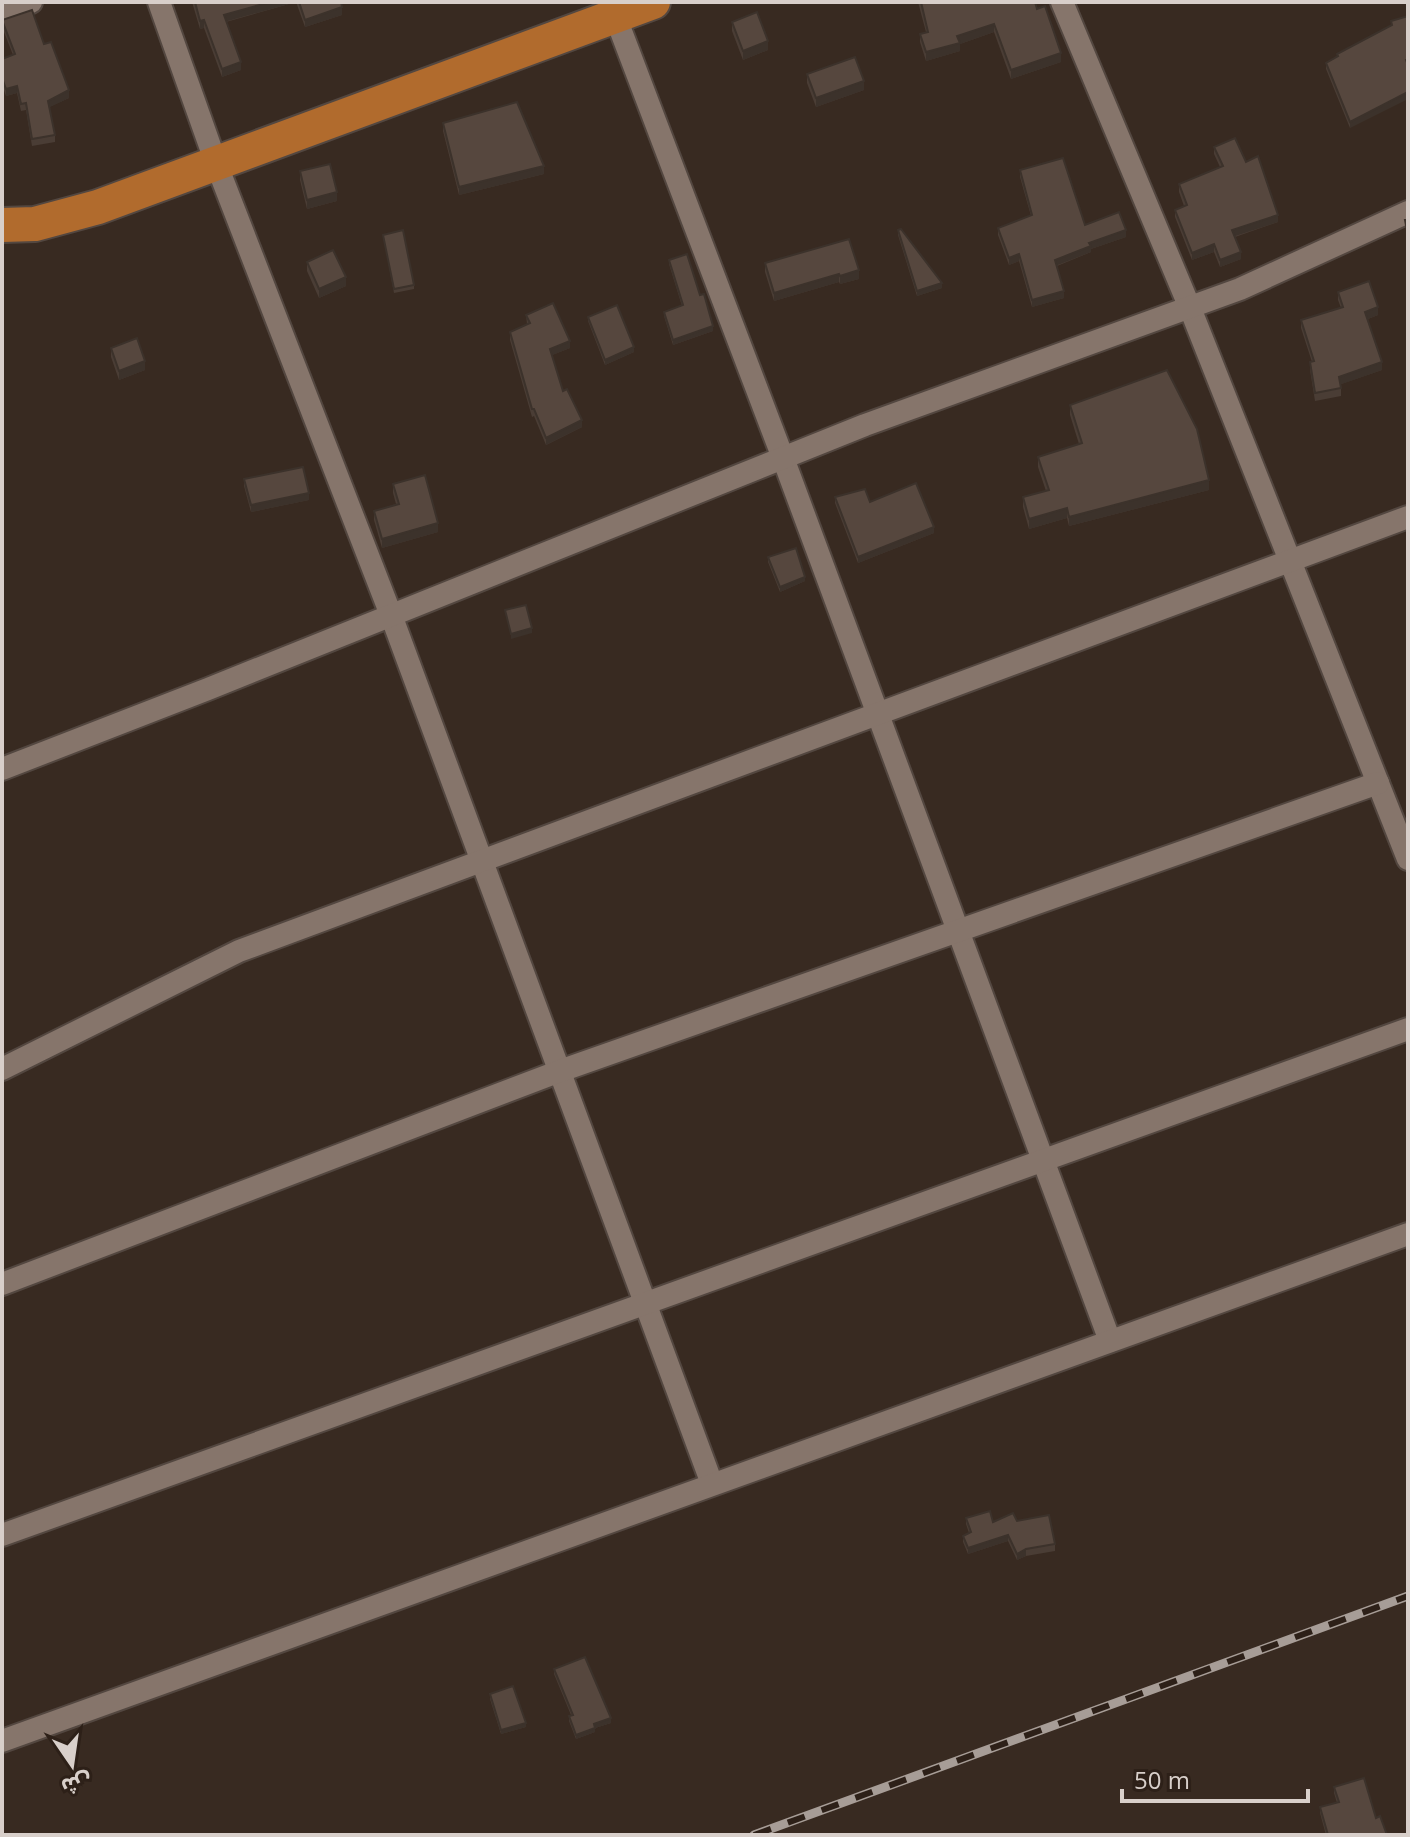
<svg xmlns="http://www.w3.org/2000/svg" width="1410" height="1837" font-family="'Open Sans','Noto Sans Arabic',sans-serif">
	<style>
		.lines { fill: none; stroke-linecap: round; stroke-linejoin: round }
		.street-casing { stroke: #534740; stroke-width: 26 }
		.primary-casing { stroke: #534740; stroke-width: 38 }
		.street { stroke: #86756b; stroke-width: 22 }
		.primary { stroke: #b16b2d; stroke-width: 34 }
		.rail-casing { stroke: #a79d97; stroke-width: 9 }
		.rail { stroke: #2d2018; stroke-width: 6; stroke-dasharray: 18; stroke-linecap: butt }
		.wall { fill: #4a3d35 }
		.shaded-wall { fill: #3c322b }
		.building { fill: #56473e; stroke: #3c322b; stroke-width: 2 }
	</style>
	<rect width="100%" height="100%" fill="#382a21"/>
	<g class="lines">
		<g class="street-casing">
			<g id="street">
				<polyline points="159,2 216,163 391,615 712,1484"/>
				<polyline points="1062,2 1190,308 1408,859"/>
				<polyline points="611,5 783,458 1110,1341"/>
				<polyline points="2,13 31,2"/>
				<polyline points="2,769 208,689 865,425 1240,289 1408,212"/>
				<polyline points="2,1069 239,951 1408,517"/>
				<polyline points="2,1284 560,1071 1378,783"/>
				<polyline points="2,1535 1408,1029"/>
				<polyline points="2,1741 1408,1234"/>
			</g>
		</g>
		<g class="primary-casing">
			<polyline id="primary" points="2,225 35,224 98,207 653,2"/>
		</g>
		<use href="#street" class="street"/>
		<use href="#primary" class="primary"/>
		<g class="rail-casing">
			<polyline id="rail" points="754,1835 1408,1596"/>
		</g>
		<use href="#rail" class="rail"/>
	</g>
	<g class="wall">
		<polygon points="192,2 341,2 342,15 305,27 296,2 226,22 241,70 222,77 204,28 200,29"/>
		<polygon points="918,2 1035,2 1061,62 1011,79 994,32 960,44 960,51 926,61 920,42 920,34 926,32"/>
		<polygon points="1408,16 1350,128 1326,69 1326,63 1337,56 1337,54 1391,26 1391,21"/>
		<polygon points="2,20 44,44 69,98 49,107 55,135 55,142 32,146 26,110 21,111 17,93 6,96 2,85 2,59 13,55 2,27"/>
		<polygon points="732,22 768,50 743,60 732,31"/>
		<polygon points="807,74 864,90 816,107 807,83"/>
		<polygon points="443,123 544,174 459,195 443,131"/>
		<polygon points="1214,147 1246,162 1278,222 1235,237 1241,259 1220,267 1214,252 1192,260 1175,217 1175,210 1184,206 1179,192 1179,184 1220,167 1214,154"/>
		<polygon points="1020,170 1085,225 1126,237 1091,249 1091,252 1057,266 1064,298 1032,307 1019,261 1009,265 998,235 998,228 1031,216 1020,177"/>
		<polygon points="300,171 337,201 307,209 300,180"/>
		<polygon points="898,230 942,288 917,296 898,235"/>
		<polygon points="383,235 414,285 414,289 394,293"/>
		<polygon points="669,260 713,331 673,345 664,316 664,312 682,306 669,264"/>
		<polygon points="307,262 346,286 319,298 307,271"/>
		<polygon points="765,263 859,279 840,284 839,282 774,301 765,272"/>
		<polygon points="1338,292 1378,315 1368,319 1382,370 1341,384 1341,396 1315,401 1310,370 1310,362 1312,362 1301,328 1301,320 1341,308 1338,300"/>
		<polygon points="526,315 570,348 552,355 563,391 582,427 546,445 534,416 532,417 510,340 510,332 527,324"/>
		<polygon points="588,317 634,352 605,365 588,321"/>
		<polygon points="111,348 145,370 119,380 111,357"/>
		<polygon points="1070,405 1209,490 1069,526 1067,518 1029,529 1023,507 1023,497 1046,491 1038,467 1038,457 1079,444 1070,415"/>
		<polygon points="244,479 309,500 251,512 244,486"/>
		<polygon points="393,484 438,532 382,548 374,520 374,511 396,504 393,493"/>
		<polygon points="835,497 870,502 934,533 858,563 835,503"/>
		<polygon points="768,557 805,581 780,592 768,562"/>
		<polygon points="966,1518 993,1522 1017,1521 1055,1544 1055,1551 1026,1556 1017,1560 1008,1541 968,1554 963,1542 963,1536 969,1533 966,1524"/>
		<polygon points="554,1669 611,1723 595,1728 595,1732 576,1739 569,1721 569,1716 571,1715 554,1674"/>
		<polygon points="490,1694 526,1727 501,1734 490,1699"/>
		<polygon points="1334,1787 1376,1818 1387,1835 1326,1835 1320,1813 1320,1807 1337,1803 1334,1793"/>
	</g>
	<g class="shaded-wall">
		<polygon points="270,2 296,2 224,22 224,15"/>
		<polygon points="342,7 342,15 305,27 305,20"/>
		<polygon points="204,20 204,28 200,29 200,21"/>
		<polygon points="994,24 994,32 960,44 960,51 926,61 926,52 957,36"/>
		<polygon points="768,41 768,50 743,60 743,51"/>
		<polygon points="1061,53 1061,62 1011,79 1011,70"/>
		<polygon points="241,62 241,70 222,77 222,69"/>
		<polygon points="864,81 864,90 816,107 816,98"/>
		<polygon points="17,86 17,93 6,96 6,89"/>
		<polygon points="69,90 69,98 48,108 48,101"/>
		<polygon points="1408,92 1408,99 1350,128 1350,122"/>
		<polygon points="544,166 544,174 459,195 459,187"/>
		<polygon points="337,192 337,201 307,209 307,200"/>
		<polygon points="1278,215 1278,222 1232,237 1232,230"/>
		<polygon points="1126,230 1126,237 1091,249 1091,252 1055,266 1055,260 1089,243"/>
		<polygon points="1214,244 1214,252 1192,260 1192,253"/>
		<polygon points="1241,252 1241,259 1220,267 1220,260"/>
		<polygon points="1019,254 1019,261 1009,265 1009,258"/>
		<polygon points="859,270 859,279 840,284 840,276"/>
		<polygon points="839,274 839,282 774,301 774,293"/>
		<polygon points="346,277 346,286 319,298 319,289"/>
		<polygon points="942,283 942,288 917,296 917,291"/>
		<polygon points="1064,291 1064,298 1032,307 1032,300"/>
		<polygon points="1378,307 1378,315 1365,320 1365,312"/>
		<polygon points="713,326 713,331 673,345 673,340"/>
		<polygon points="570,341 570,348 550,356 550,349"/>
		<polygon points="634,347 634,352 605,365 605,360"/>
		<polygon points="145,361 145,370 119,380 119,371"/>
		<polygon points="1382,362 1382,370 1339,385 1339,377"/>
		<polygon points="582,420 582,427 546,445 546,438"/>
		<polygon points="1209,480 1209,490 1069,526 1069,517"/>
		<polygon points="309,493 309,500 251,512 251,505"/>
		<polygon points="1067,508 1067,518 1029,529 1029,519"/>
		<polygon points="438,523 438,532 382,548 382,539"/>
		<polygon points="934,527 934,533 858,563 858,557"/>
		<polygon points="805,577 805,581 780,592 780,587"/>
		<polygon points="532,628 532,633 511,639 511,634"/>
		<polygon points="1008,1535 1008,1541 968,1554 968,1548"/>
		<polygon points="1026,1549 1026,1556 1017,1560 1017,1554"/>
		<polygon points="611,1718 611,1723 595,1728 595,1732 576,1739 576,1735 594,1724"/>
		<polygon points="526,1723 526,1727 501,1734 501,1730"/>
	</g>
	<g class="building">
		<polygon points="195,2 270,2 224,15 241,62 222,69 204,20 200,21"/>
		<polygon points="299,2 341,2 342,7 305,20"/>
		<polygon points="921,2 1035,2 1037,9 1045,6 1061,53 1011,70 994,24 957,36 960,43 926,52 920,34 928,32"/>
		<polygon points="32,10 44,44 51,42 69,90 48,101 55,135 32,139 26,103 21,104 17,86 6,89 2,78 2,59 15,54 2,20"/>
		<polygon points="757,12 768,41 743,51 732,22"/>
		<polygon points="1408,16 1408,59 1406,60 1408,65 1408,92 1350,122 1326,63 1338,56 1337,54 1392,25 1391,21"/>
		<polygon points="855,57 864,81 816,98 807,74"/>
		<polygon points="517,102 544,166 459,187 443,123"/>
		<polygon points="1235,138 1246,162 1258,156 1278,215 1232,230 1241,252 1220,260 1214,244 1192,253 1175,210 1187,205 1179,184 1223,166 1214,147"/>
		<polygon points="1063,158 1085,225 1119,212 1126,230 1089,243 1091,246 1055,260 1064,291 1032,300 1019,254 1009,258 998,228 1032,215 1020,170"/>
		<polygon points="330,164 337,192 307,200 300,171"/>
		<polygon points="1405,220 1408,220 1408,236"/>
		<polygon points="901,229 942,283 917,291 898,230"/>
		<polygon points="403,230 414,285 394,289 383,235"/>
		<polygon points="849,239 859,270 840,276 839,274 774,293 765,263"/>
		<polygon points="333,250 346,277 319,289 307,262"/>
		<polygon points="687,254 700,295 704,294 713,326 673,340 664,312 683,305 669,260"/>
		<polygon points="1369,281 1378,307 1365,312 1382,362 1339,377 1341,388 1315,393 1310,362 1314,361 1301,320 1343,307 1338,292"/>
		<polygon points="553,303 570,341 550,349 563,391 567,389 582,420 546,438 534,409 532,409 510,332 530,323 526,315"/>
		<polygon points="617,305 634,347 605,360 588,317"/>
		<polygon points="137,338 145,361 119,371 111,348"/>
		<polygon points="1167,370 1197,429 1209,480 1069,517 1067,508 1029,519 1023,497 1049,490 1038,457 1082,443 1070,405"/>
		<polygon points="303,467 309,493 251,505 244,479"/>
		<polygon points="425,475 438,523 382,539 374,511 399,504 393,484"/>
		<polygon points="916,483 934,527 858,557 835,497 865,489 870,502"/>
		<polygon points="796,548 805,577 780,587 768,557"/>
		<polygon points="526,605 532,628 511,634 505,610"/>
		<polygon points="990,1511 993,1522 1013,1513 1017,1521 1049,1515 1055,1544 1026,1549 1017,1554 1008,1535 968,1548 963,1536 971,1532 966,1518"/>
		<polygon points="585,1657 611,1718 594,1724 595,1728 576,1735 569,1716 573,1715 554,1669"/>
		<polygon points="513,1686 526,1723 501,1730 490,1694"/>
		<polygon points="1364,1778 1376,1818 1380,1816 1387,1835 1328,1835 1320,1807 1339,1802 1334,1787"/>
	</g>
	<rect width="1410" height="1837" fill="none" stroke="#d8cfca" stroke-width="8"/>
	<g transform="translate(72 1765) rotate(167)" stroke="#2d2018" stroke-width="6" paint-order="stroke">
	<path d="M0-6L14 30L0 20L-14 30Z" fill="#d8cfca"/>
	<text y="-12" font-size="22" font-weight="bold" text-anchor="middle" fill="#d8cfca">ش</text>
	</g>
	<path d="M1122 1789v12h186v-12" fill="none" stroke="#d8cfca" stroke-width="4"/>
	<text x="1134" y="1789" font-size="24" fill="#d8cfca" stroke="#2d2018" stroke-width="6" paint-order="stroke">50 m</text>
</svg>
